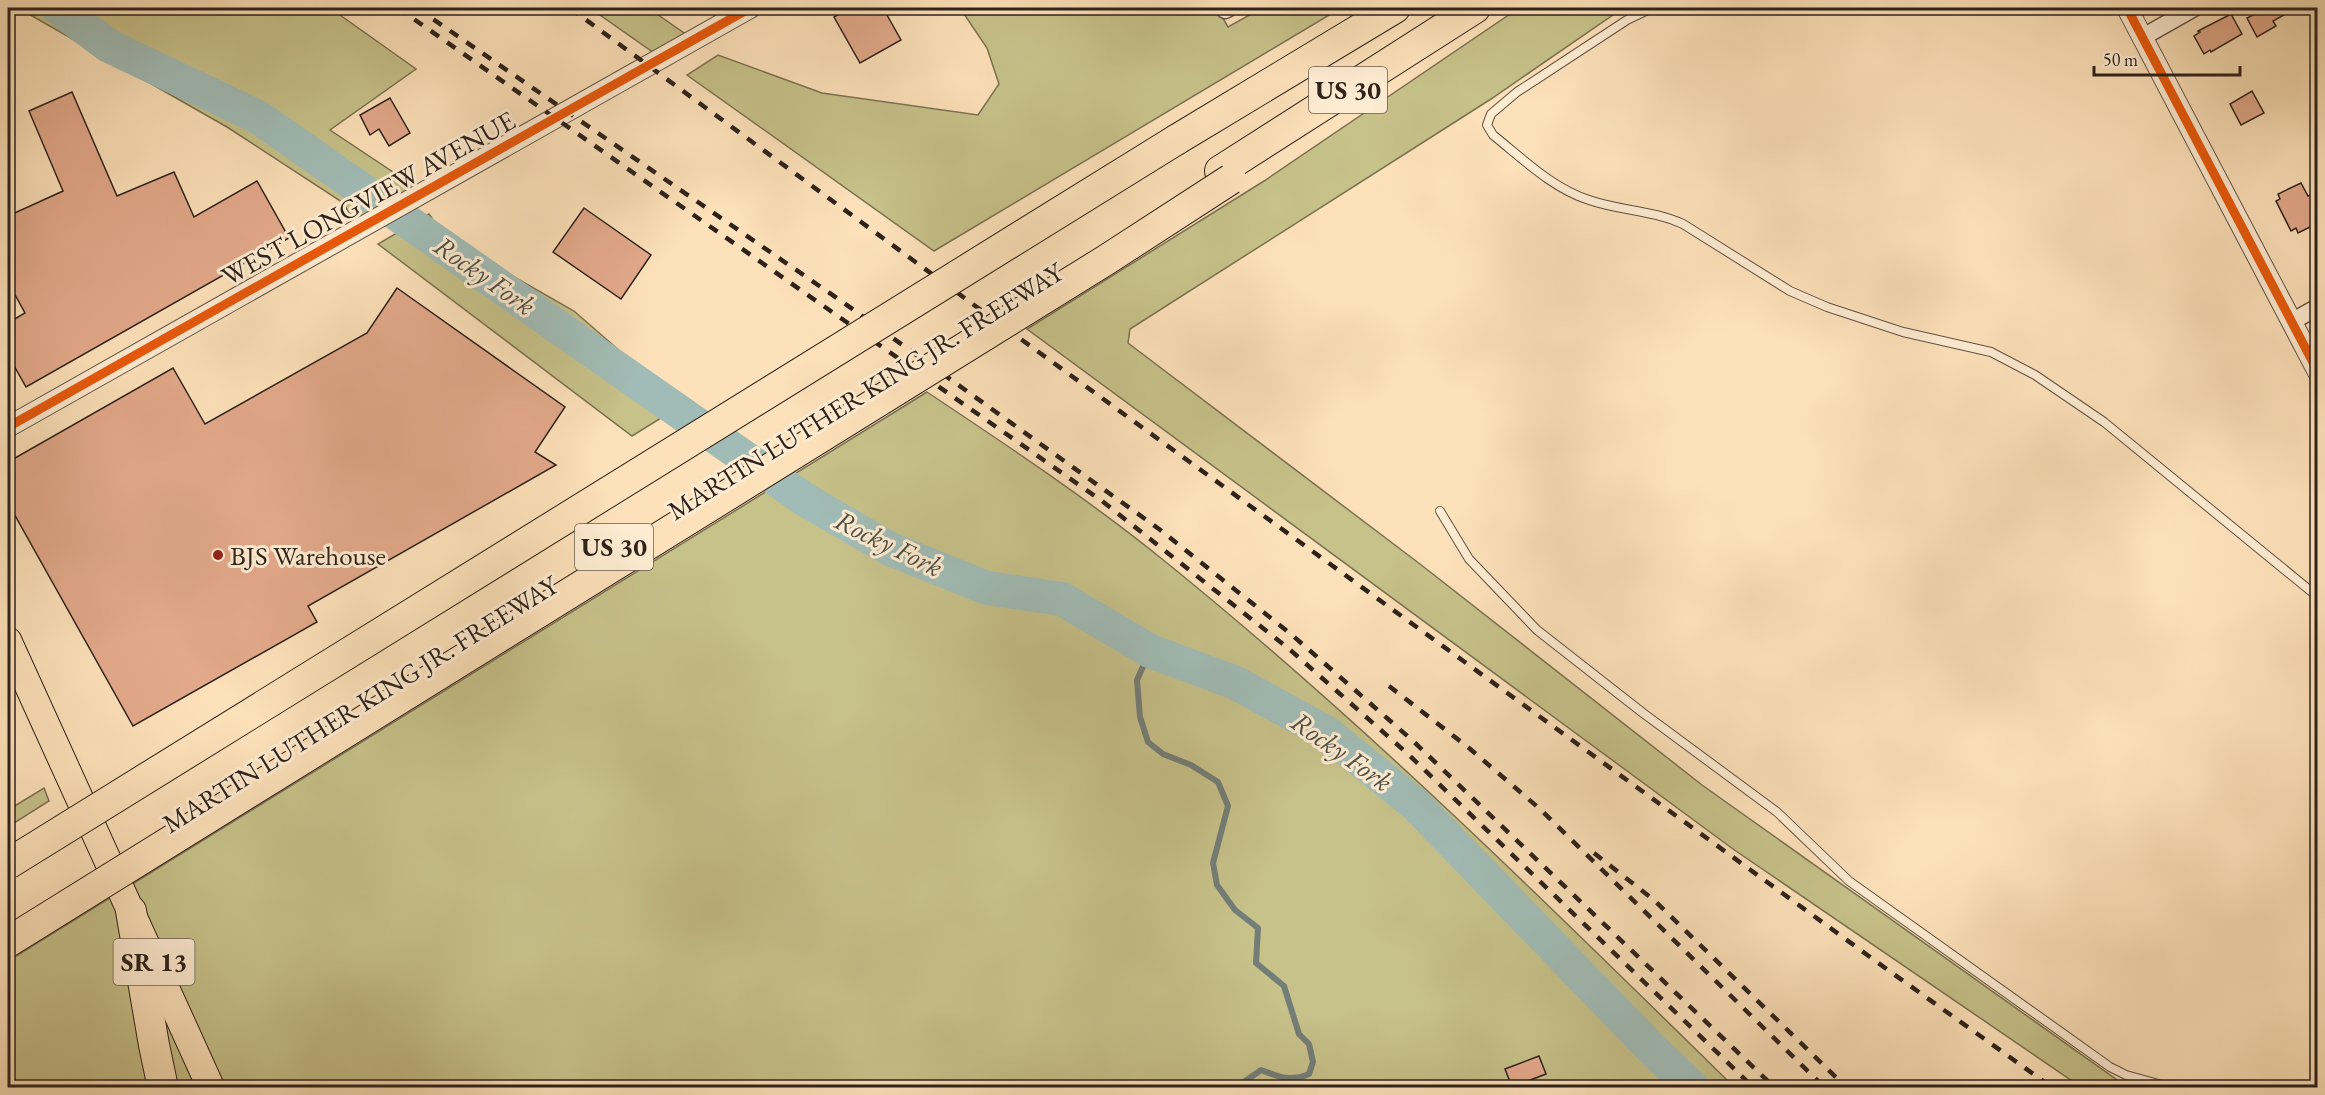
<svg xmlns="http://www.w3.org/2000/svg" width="2325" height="1095" font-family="'EB Garamond',serif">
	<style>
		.green { fill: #c7c18a; stroke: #7a7252; stroke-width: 1.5 }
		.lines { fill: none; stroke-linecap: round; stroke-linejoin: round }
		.stream { stroke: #737e78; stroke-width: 6 }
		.river { stroke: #a1bcb6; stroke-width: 34 }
		.building { fill: #e2a98b; stroke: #2d221a; stroke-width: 1.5 }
		.service-casing { stroke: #615242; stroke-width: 10 }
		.minor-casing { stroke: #615242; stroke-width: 19 }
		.tertiary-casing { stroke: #615242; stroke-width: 22 }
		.trunk-casing { stroke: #2d221a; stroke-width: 29 }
		.motorway-casing { stroke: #2d221a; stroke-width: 32 }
		.service { stroke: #feecd2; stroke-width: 8 }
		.minor { stroke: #feecd2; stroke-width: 16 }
		.tertiary { stroke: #feecd2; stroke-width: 20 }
		.trunk { stroke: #fde1ba; stroke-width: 27 }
		.motorway { stroke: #fde1ba; stroke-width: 30 }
		.rail { stroke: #2d221a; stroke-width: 4.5; stroke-dasharray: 10 10; stroke-linecap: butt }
		.motorway-bridge-casing { stroke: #2d221a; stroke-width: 32; stroke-linecap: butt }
		.motorway-bridge { stroke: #fde1ba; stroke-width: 30 }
		.cycleway-casing { stroke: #feecd2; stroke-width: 13 }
		.cycleway { stroke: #e8590c; stroke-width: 9 }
		.poi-dot { fill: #8f2418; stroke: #feecd2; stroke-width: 2 }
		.labels { text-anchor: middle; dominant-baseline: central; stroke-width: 6; stroke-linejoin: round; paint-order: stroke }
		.shield { fill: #feecd2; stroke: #6c5f51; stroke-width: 1.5 }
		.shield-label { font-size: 26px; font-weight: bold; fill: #2d221a }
		.street-label { font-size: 27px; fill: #2d221a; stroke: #feecd2 }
		.poi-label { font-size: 27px; fill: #2d221a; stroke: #feecd2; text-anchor: start }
		.water-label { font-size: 28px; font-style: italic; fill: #505049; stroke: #feecd2 }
	</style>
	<rect width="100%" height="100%" fill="#fde1ba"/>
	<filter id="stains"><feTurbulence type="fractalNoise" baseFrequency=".00333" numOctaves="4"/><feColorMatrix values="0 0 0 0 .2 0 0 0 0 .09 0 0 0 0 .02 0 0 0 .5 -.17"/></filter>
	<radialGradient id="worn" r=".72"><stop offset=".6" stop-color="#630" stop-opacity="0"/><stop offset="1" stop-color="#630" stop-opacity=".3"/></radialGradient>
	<g class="green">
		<polygon points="18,8 330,8 416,69 330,130 417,188 356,223 342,202 227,127"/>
		<polygon points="590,8 648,8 687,35 657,55"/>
		<polygon points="960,8 1217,8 1228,27 1262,8 1341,8 934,251 687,75 718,55 822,93 978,115 999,84 987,48"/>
		<polygon points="1519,8 1623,8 1491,99 1130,329 1128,343 1420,564 1702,785 2127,1087 2081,1087 1733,849 1027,329 1264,181"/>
		<polygon points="429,214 440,230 465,249 574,311 644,372 661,392 666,415 632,436 378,244"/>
		<path d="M927,392c81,54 164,109 240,171 200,162 384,344 567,524l-1726,1v-127z"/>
		<polygon points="44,788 49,801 8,827 8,810"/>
	</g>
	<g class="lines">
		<path class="stream" d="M1150,651l-13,29 3,37 8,25 15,12 28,11 27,17 10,24 -15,57 4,22 18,25 23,18 -2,35 28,23 15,48 10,10 4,18 -4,12c-19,8 -29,3 -48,-4l-17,12 -3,6"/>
		<polyline class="river" points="58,8 109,46 258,117 804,499 890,549 987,588 1062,599 1150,651 1236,683 1327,733 1416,805 1652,1049 1693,1088"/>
	</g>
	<g class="building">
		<polygon points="849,8 883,8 901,40 860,63 834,17"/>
		<polygon points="2266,8 2296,8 2273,21 2276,26 2257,37 2247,18"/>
		<polygon points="2231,14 2242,34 2211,52 2210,50 2204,54 2194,36 2200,32 2198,31"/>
		<polygon points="2252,91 2264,113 2241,125 2230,104"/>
		<polygon points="72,92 117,196 174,172 194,217 257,181 289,238 26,387 8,355 8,323 25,313 8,282 8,216 63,191 29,111"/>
		<polygon points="390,98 410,133 389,146 379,129 370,135 360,115"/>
		<polygon points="2301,183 2308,196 2318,192 2318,223 2298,233 2296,228 2291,231 2276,201 2280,199 2278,194"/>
		<polygon points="584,208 651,255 621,299 553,252"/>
		<polygon points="397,288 565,407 535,452 556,465 308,606 317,622 133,726 8,503 8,462 173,368 205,424 367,333"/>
		<polygon points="1539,1056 1546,1074 1512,1087 1505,1069"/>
	</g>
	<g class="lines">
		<g class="service-casing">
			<g id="service">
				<path d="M1652,8l-25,12 -110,72 -26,22 -4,11 6,10c30,24 59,53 96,65 32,11 63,10 94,24l107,67 37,16 76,25 88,20 44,23 69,47 214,175"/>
				<polyline points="1440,511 1469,559 1537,630 1643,713 1777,812 1849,881 2110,1067 2126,1075 2173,1088"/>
			</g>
		</g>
		<g class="minor-casing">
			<g id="minor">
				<polyline points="1225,10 1229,8"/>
				<polyline points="2143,37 2194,8"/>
				<polyline points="2291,322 2318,307"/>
			</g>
		</g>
		<g class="tertiary-casing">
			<g id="tertiary">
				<polyline points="2127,8 2318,372"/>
				<polyline points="8,427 750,8"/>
			</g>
		</g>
		<g class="trunk-casing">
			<polyline id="trunk" points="8,641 211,1088"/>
		</g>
		<g class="motorway-casing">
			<g id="motorway">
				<polyline points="1176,140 1395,8"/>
				<polyline points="1220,171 1475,8"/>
				<polyline points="131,911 154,1045 163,1088"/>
			</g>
		</g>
		<use href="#service" class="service"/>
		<use href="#minor" class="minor"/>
		<use href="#tertiary" class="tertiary"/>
		<use href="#trunk" class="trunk"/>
		<use href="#motorway" class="motorway"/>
		<g class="rail">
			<polyline points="398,8 1102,501 1288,648 1408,754 1754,1088"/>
			<polyline points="417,8 844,303 1159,529 1292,635 1412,740 1775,1088"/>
			<polyline points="570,8 974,305 1888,970 2053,1088"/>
			<polyline points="1389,686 1469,748 1540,809 1825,1088"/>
			<polyline points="1594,853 1654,900 1847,1088"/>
		</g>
		<g class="motorway-bridge-casing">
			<g id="motorway-bridge">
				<polyline points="8,864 1176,140"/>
				<polyline points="8,942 1106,260 1231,179"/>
			</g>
		</g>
		<use href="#motorway-bridge" class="motorway-bridge"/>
		<g class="cycleway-casing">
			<g id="cycleway">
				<polyline points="2127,8 2318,372"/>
				<polyline points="8,427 750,8"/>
			</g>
		</g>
		<use href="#cycleway" class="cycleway"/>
	</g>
	<circle class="poi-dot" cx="218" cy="555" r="6"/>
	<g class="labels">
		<g class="shield">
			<rect x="1309" y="67" width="78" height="46" rx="4.5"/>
			<rect x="575" y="524" width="78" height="46" rx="4.5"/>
			<rect x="113.5" y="939" width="81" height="46" rx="4.5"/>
		</g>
		<g class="shield-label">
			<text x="1348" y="90">US 30</text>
			<text x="614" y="547">US 30</text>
			<text x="154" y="962">SR 13</text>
		</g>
		<g class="street-label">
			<text transform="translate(368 198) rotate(-29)">WEST LONGVIEW AVENUE</text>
			<text transform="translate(865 391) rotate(-32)">MARTIN LUTHER KING JR. FREEWAY</text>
			<text transform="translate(360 704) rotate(-32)">MARTIN LUTHER KING JR. FREEWAY</text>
		</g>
		<g class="poi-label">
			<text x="230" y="555">BJS Warehouse</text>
		</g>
		<g class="water-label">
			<text transform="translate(485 275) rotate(35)">Rocky Fork</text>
			<text transform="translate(889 543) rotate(26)">Rocky Fork</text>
			<text transform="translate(1342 751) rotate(35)">Rocky Fork</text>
		</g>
	</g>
	<rect width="2325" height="1095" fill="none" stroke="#fde1ba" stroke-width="30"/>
	<rect x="9" y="9" width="2307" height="1077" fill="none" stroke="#2d221a" stroke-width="3"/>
	<rect x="15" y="15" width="2295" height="1065" fill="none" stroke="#2d221a" stroke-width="1.5"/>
	<path d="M2094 66v9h146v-9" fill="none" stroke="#2d221a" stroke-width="3"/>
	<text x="2103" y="66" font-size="18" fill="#2d221a" stroke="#feecd2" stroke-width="4.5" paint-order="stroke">50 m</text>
	<rect width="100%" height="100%" filter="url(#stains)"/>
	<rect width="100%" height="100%" fill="url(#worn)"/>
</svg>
